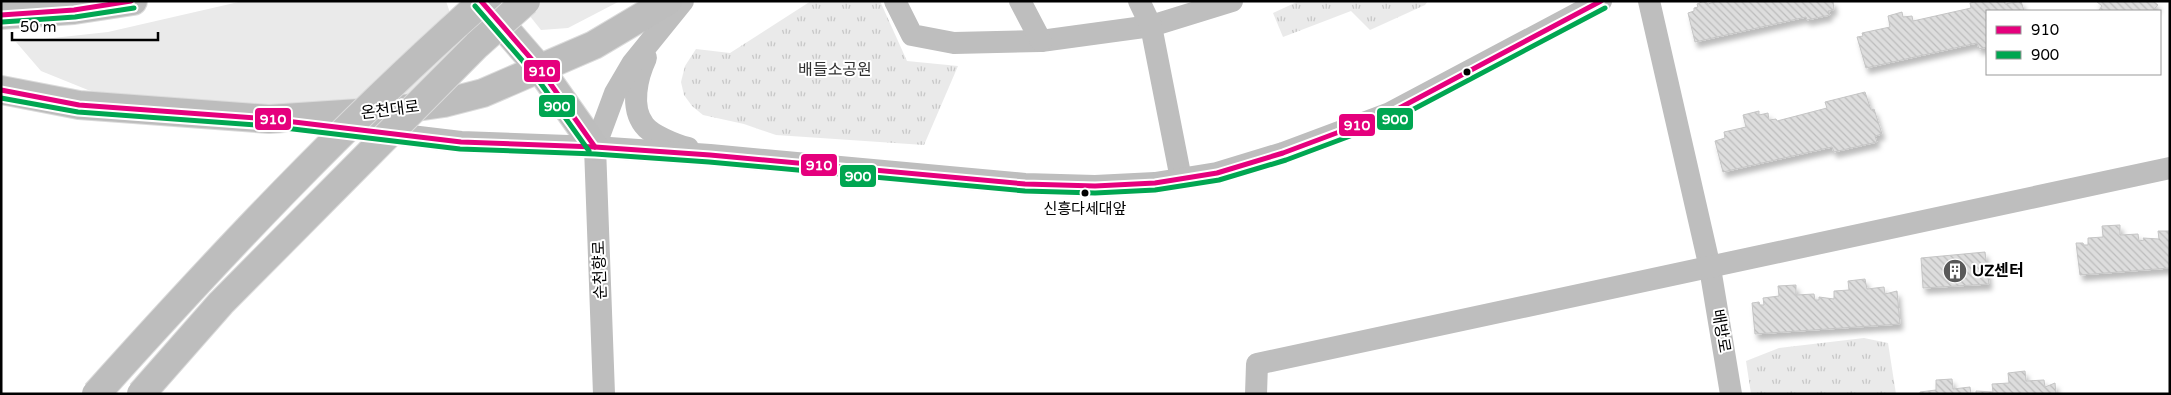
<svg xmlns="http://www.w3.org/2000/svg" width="2171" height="395" font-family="'Varela Round','Noto Sans KR',sans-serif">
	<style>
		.grass { fill: #eaeaea }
		.park { fill: url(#park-tufts) }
		.building { fill: url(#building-back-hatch); stroke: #c5c5c5; filter: url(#shadow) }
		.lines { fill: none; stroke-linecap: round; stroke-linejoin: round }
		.major-casing { stroke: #dbdbdb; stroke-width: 30 }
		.minor { stroke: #bebebe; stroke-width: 22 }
		.major { stroke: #bdbdbd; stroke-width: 28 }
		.highway-bridge-casing { stroke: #dbdbdb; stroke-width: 30; stroke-linecap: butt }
		.highway-bridge { stroke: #bdbdbd; stroke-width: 28 }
		.bus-1-casing { stroke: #fff; stroke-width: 9 }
		.bus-2-casing { stroke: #fff; stroke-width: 9 }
		.bus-1 { stroke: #e5007d; stroke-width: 5 }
		.bus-2 { stroke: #00a651; stroke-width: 5 }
		.bus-dot { fill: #000; stroke: #fff; stroke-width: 2 }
		.labels { text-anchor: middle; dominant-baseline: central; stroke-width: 4; stroke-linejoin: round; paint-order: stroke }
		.bus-label { font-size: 15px; fill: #000; stroke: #fff }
		.park-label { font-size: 16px; fill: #303030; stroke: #fff }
		.street-label { font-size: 16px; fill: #000; stroke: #fff }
		.poi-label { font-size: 16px; font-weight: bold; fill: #000; stroke: #fff; text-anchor: start }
		.line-badge { stroke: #fff; stroke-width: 2 }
		.badge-label { font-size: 14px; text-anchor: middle; font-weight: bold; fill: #fff }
	</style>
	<defs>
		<pattern id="park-tufts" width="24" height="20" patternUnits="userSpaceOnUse" patternTransform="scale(1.25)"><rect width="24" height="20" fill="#eaeaea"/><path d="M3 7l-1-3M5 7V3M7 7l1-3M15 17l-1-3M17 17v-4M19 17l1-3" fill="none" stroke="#c7c7c7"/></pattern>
		<pattern id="building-back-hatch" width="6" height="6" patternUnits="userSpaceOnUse" patternTransform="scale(1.25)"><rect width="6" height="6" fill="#ddd"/><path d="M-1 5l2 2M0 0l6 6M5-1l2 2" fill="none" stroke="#bcbcbc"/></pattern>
		<filter id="shadow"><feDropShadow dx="3" dy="5.5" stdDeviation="2.5" flood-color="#0004"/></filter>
	</defs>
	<rect width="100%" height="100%" fill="#fff"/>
	<g class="grass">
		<polygon points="243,1 446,1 464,54 439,90 277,106 127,100 88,90 41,71 16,42 108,32"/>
		<polygon points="518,1 620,1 568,28 541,30"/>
	</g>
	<g class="park">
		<polygon points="811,1 880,1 907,61 958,66 924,145 776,135 744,124 703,115 692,106 684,95 681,82 685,66 696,49 730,53"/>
		<polygon points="1299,1 1428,1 1425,5 1370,30 1351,11 1283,37 1273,13"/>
		<polygon points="1864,338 1888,343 1896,394 1751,394 1746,361 1779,348"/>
	</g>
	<g class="building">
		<polygon points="1704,1 1708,4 1717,1 1833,1 1834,10 1828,11 1830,15 1807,20 1806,17 1695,42 1688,13 1694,11 1694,8 1698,7 1697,4"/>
		<polygon points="1979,1 2005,1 2005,4 2021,1 2024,11 1987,11 1987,47 1979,49 1977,43 1866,68 1857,37 1863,36 1862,33 1890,27 1888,16 1902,12 1903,17 1912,16 1913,21 1971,8 1970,3"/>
		<polygon points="2096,1 2153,1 2158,5 2152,11 2101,11 2099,10 2102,6"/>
		<polygon points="1865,92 1871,110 1874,109 1882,134 1875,136 1877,142 1834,152 1832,147 1723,172 1715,141 1725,138 1724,132 1746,127 1743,115 1759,111 1759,115 1768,113 1769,120 1776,119 1777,121 1827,108 1825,102"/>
		<polygon points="2120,225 2120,235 2138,234 2139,241 2144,240 2143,238 2159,239 2158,231 2170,231 2170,268 2080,275 2076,243 2083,243 2084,245 2088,245 2088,238 2103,237 2102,226"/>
		<polygon points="1985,252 1989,284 1923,288 1921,258"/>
		<polygon points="1865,279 1867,289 1884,287 1885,294 1897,291 1900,324 1755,334 1752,303 1759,302 1760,305 1764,305 1763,298 1779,296 1778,286 1796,285 1796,295 1814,294 1815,300 1819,300 1819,297 1834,299 1834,291 1849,290 1848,281"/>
		<polygon points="2025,371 2026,381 2044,380 2045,387 2055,383 2056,394 1972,394 1976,394 1976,391 1993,392 1992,384 2009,383 2008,373"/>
		<polygon points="1952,379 1953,389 1970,387 1971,394 1920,394 1920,392 1936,390 1936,380"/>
	</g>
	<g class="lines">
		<g class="major-casing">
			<g id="major">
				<polyline points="481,1 540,69 595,147"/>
				<polyline points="1,15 74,10 133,1"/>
				<polyline points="1,90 79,105 269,119 389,111 444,103 483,93 594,45 668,1"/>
			</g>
		</g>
		<g class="minor">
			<polyline points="895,1 912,35 954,43 1041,41 1151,26 1232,1"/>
			<polyline points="1020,1 1041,41"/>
			<polyline points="1139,1 1151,26 1181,179"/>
			<polyline points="1649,1 1710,268 1731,394"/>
			<path d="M646,58c-9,19 -16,49 -2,67 7,10 32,20 44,23"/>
			<polyline points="335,127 461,142 595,147 710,155 1025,184 1095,186 1155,183 1217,173 1283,153 1390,113 1601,1"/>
			<polyline points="604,394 595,147 615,93 632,64 683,1"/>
			<polyline points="1256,394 1257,364 2170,168"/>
		</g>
		<use href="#major" class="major"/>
		<g class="highway-bridge-casing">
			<g id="highway-bridge">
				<path d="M96,394c123,-137 249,-271 387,-393"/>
				<polyline points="141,394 221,303 477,45 526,1"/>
			</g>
		</g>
		<use href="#highway-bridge" class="highway-bridge"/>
		<g class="bus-1-casing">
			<g id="bus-1">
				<polyline points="481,1 540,69 595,147"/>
				<polyline points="1,15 74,10 131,1"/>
				<polyline points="1,90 79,105 269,119 461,142 595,147 710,155 1025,184 1095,186 1155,183 1217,173 1283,153 1390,113 1601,1"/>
			</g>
		</g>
		<g class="bus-2-casing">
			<g id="bus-2">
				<polyline points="475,6 534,74 589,151"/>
				<polyline points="2,22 75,17 134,8"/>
				<polyline points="1,98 78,112 268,126 460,149 595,154 709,162 1025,191 1095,193 1155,190 1219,180 1286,160 1393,120 1605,8"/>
			</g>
		</g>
		<use href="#bus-1" class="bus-1"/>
		<use href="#bus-2" class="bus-2"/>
	</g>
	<defs>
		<g id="building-disc" transform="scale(1.25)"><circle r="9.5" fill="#595959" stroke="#fff"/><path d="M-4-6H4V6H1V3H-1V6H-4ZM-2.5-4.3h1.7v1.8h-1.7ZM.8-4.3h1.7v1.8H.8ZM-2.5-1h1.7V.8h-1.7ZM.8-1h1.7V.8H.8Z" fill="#fff"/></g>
	</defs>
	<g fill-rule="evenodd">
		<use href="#building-disc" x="1955" y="271"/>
	</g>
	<g class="bus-dot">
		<circle cx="1467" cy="72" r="4.5"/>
		<circle cx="1085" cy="193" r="4.5"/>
	</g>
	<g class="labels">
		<g class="bus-label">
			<text x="1085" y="209">신흥다세대앞</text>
		</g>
		<g class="park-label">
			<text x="835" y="70">배들소공원</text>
		</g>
		<g class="street-label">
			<text transform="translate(390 110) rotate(-7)">온천대로</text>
			<text transform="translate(600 270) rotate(-92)">순천향로</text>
			<text transform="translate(1721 331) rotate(80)">배방로</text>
		</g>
		<g class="poi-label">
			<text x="1972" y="271">UZ센터</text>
		</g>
	</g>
	<g class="line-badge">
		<rect x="523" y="59" width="38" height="24" rx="5" fill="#e5007d"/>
		<rect x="538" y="94" width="38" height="24" rx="5" fill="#00a651"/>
		<rect x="1376" y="107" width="38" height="24" rx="5" fill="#00a651"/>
		<rect x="254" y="107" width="38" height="24" rx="5" fill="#e5007d"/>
		<rect x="1338" y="113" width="38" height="24" rx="5" fill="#e5007d"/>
		<rect x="800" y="153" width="38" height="24" rx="5" fill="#e5007d"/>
		<rect x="839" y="164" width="38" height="24" rx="5" fill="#00a651"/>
	</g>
	<g class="badge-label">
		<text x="542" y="76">910</text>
		<text x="557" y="111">900</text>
		<text x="1395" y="124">900</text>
		<text x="273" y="124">910</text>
		<text x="1357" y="130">910</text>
		<text x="819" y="170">910</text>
		<text x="858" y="181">900</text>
	</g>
	<rect width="2171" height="395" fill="none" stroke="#000000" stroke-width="5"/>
	<rect x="1986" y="10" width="175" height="65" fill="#ffffff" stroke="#999999"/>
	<rect x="1996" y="26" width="25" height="8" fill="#e5007d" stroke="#999999"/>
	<text x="2031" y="35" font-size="15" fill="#000000">910</text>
	<rect x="1996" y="51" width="25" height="8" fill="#00a651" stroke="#999999"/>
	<text x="2031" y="60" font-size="15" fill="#000000">900</text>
	<path d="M12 32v8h146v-8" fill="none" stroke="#000000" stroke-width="2.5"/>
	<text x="20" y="32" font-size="15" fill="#000000" stroke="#ffffff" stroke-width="4" paint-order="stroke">50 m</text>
</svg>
